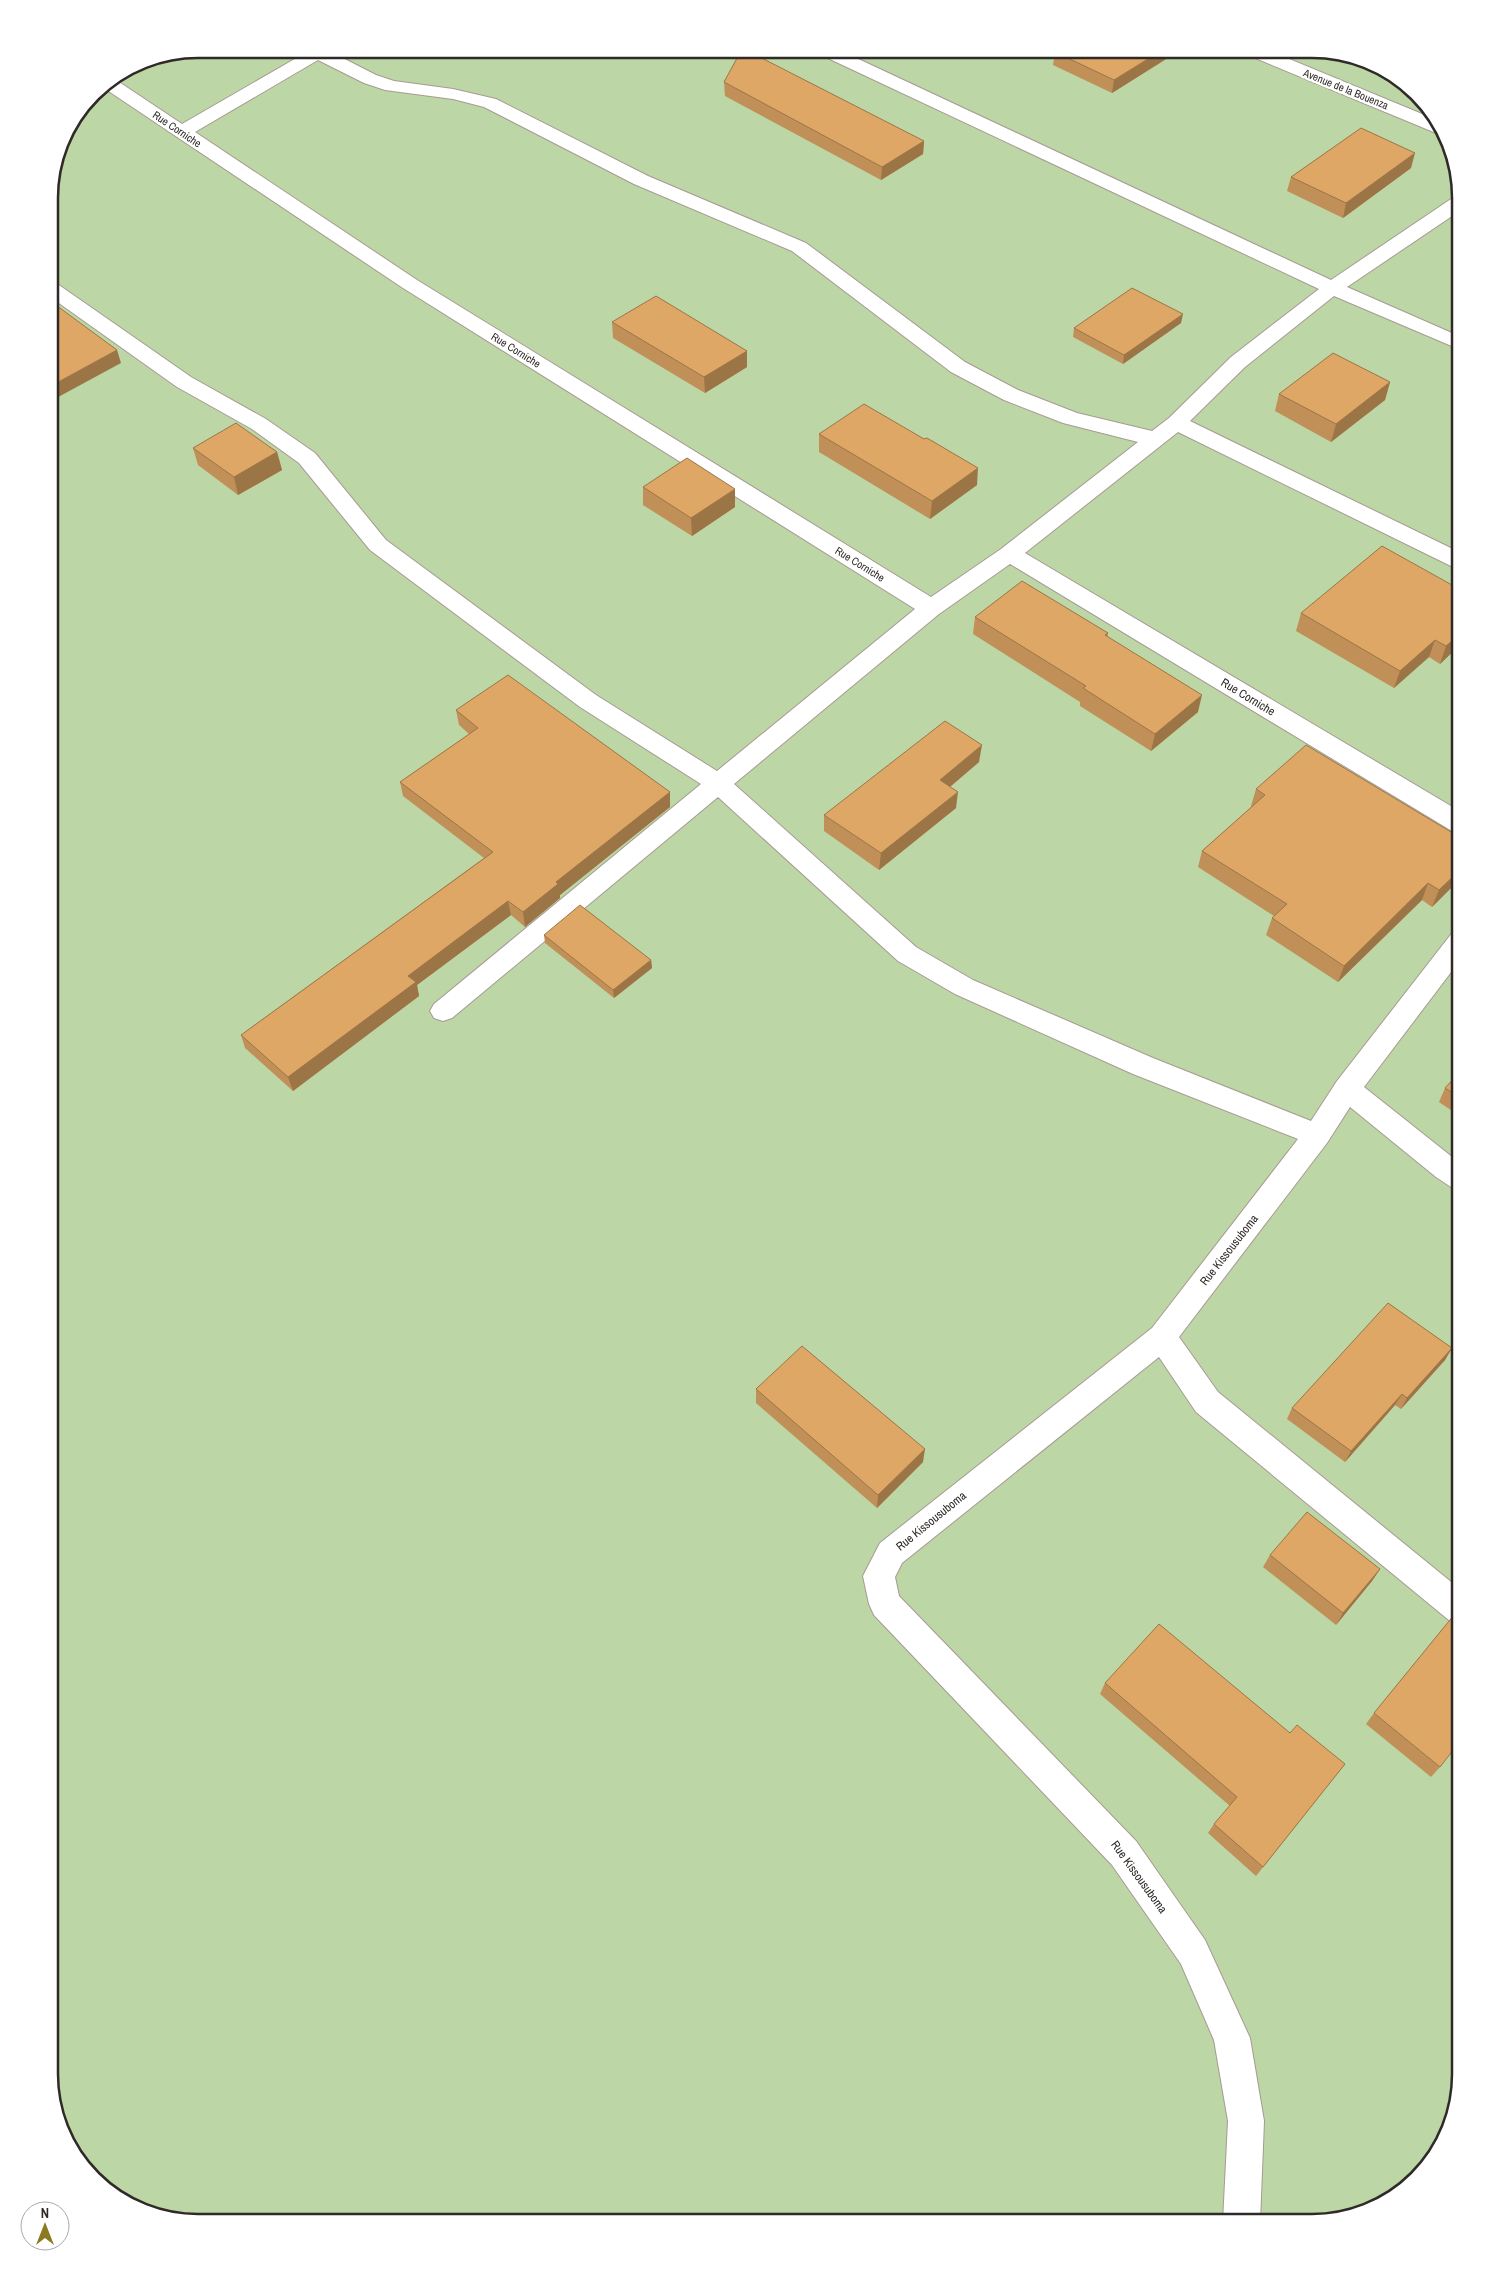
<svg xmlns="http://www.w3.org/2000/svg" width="1510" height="2271" font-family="'Archivo Narrow',sans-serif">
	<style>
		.green { fill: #bcd6a5 }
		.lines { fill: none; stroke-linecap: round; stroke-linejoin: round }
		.minor-casing { stroke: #a79a94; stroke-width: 2 }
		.minor { fill: #fff; fill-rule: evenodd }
		.wall { fill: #c09058 }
		.shaded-wall { fill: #9c7547 }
		.building { fill: #dfa766; stroke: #9c7547 }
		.labels { text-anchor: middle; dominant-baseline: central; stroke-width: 4.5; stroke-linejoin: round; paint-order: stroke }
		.far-street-label { font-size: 11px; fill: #2f2a27; stroke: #fff }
		.street-label { font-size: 12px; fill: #2f2a27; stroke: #fff }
		.rim { fill: none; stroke: #2f2a27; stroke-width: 2.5 }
	</style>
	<rect width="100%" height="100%" fill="#fbece6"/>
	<polygon class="green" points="197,49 1322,49 1395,74 1442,123 1461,197 1461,2074 1441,2148 1387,2203 1313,2222 188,2222 123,2202 68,2148 49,2074 49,188 60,140 92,92 141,60"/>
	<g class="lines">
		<g class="minor-casing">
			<g id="minor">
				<path d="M312,49h21l-2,3 45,23 18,6 59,8 43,10 152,77 158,67 159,119 53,28 59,23 75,18 17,-13 62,-61 88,-68 -502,-236 -3,-4h23l494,231 123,-83 7,-2v15l-114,77 114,50v13l-127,-54 -89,71 -55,54 271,132v16l-8,-2 -275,-135 -153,121 436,259v21l-9,-2 -442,-267 -71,50 -205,170 182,163 57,33 180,78 158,63 26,-40 115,-148 9,-3v29l-97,128 97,77v27l-10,-4 -15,-10 -86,-70 -23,36 -148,194 39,55 243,198v35l-11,-4 -254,-209 -37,-55 -257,206 -7,14 4,19 237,245 69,99 45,98 14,83 -4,101h-37l5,-101 -14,-81 -33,-76 -69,-99 -238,-250 -5,-11 -6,-28 17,-33 272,-215 146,-189 -165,-65 -178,-80 -57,-33 -180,-164 -266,221 -9,3 -9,-3 -4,-7 4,-7 267,-220 -121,-77 -210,-157 -71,-87 -47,-34 -75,-42 -128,-91v-15l7,2 135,94 75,42 49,34 71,87 210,155 121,76 198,-162 -512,-321 -302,-202 12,-8 69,46zM318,60l46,23 21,7 68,9 31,8 150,77 158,67 159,121 53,28 59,23 75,19 -137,107 -70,48 -514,-317 -222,-148z"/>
				<polygon points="1240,49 1265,49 1439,121 1444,134 1436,133 1243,53"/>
			</g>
		</g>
		<use href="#minor" class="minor"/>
	</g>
	<g class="wall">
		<polygon points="1182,49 1112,93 1053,65 1055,52"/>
		<polygon points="724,82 924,141 923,154 881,180 725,96"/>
		<polygon points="1411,168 1343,218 1287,191 1291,177"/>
		<polygon points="1461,292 1461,305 1458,303"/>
		<polygon points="612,322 747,351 747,367 705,393 613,338"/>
		<polygon points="1181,323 1123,364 1073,337 1074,328"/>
		<polygon points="1390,382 1385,400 1331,442 1275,411 1279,394"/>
		<polygon points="819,434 977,485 930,519 819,452"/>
		<polygon points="193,448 277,452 282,470 238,495 198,465"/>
		<polygon points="643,487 735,507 692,536 643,505"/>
		<polygon points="1301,613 1461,644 1440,664 1429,657 1394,688 1296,631"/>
		<polygon points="975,617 1108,633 1108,637 1198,712 1151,751 1080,706 1080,702 973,634"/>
		<polygon points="456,710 670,792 670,807 560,895 560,898 525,927 511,915 417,985 419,996 293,1091 245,1048 241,1035 484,858 403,796 400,782 469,734 459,725"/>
		<polygon points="979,762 950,787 956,808 879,870 824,831 824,815"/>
		<polygon points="1256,789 1461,838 1461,878 1432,907 1422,900 1338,982 1266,935 1272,918 1274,916 1198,867 1202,851 1252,807 1251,806"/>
		<polygon points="544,935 651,960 652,968 614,998 545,943"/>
		<polygon points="1461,1071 1461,1117 1439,1102 1445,1088"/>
		<polygon points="1452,1348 1445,1360 1401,1409 1395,1405 1345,1462 1287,1419 1292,1408"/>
		<polygon points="756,1389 923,1462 877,1508 756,1403"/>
		<polygon points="1270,1555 1380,1569 1372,1581 1336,1625 1263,1567"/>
		<polygon points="1105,1683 1290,1733 1345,1764 1256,1876 1208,1833 1214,1824 1230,1806 1100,1694"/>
		<polygon points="1374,1713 1440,1767 1431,1777 1366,1724"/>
	</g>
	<g class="shaded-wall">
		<polygon points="1164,49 1182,49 1112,93 1114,80"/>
		<polygon points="924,141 923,154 881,180 882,167"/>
		<polygon points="1415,153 1411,168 1343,218 1346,203"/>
		<polygon points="1183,314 1181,323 1123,364 1124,355"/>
		<polygon points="117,350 121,363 49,402 49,387"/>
		<polygon points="747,351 747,367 705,393 704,377"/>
		<polygon points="1390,382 1385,400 1331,442 1336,424"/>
		<polygon points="277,452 282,470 238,495 234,477"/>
		<polygon points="978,468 977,485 930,519 932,501"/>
		<polygon points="735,489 735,507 692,536 691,518"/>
		<polygon points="1461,633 1461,644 1440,664 1446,646"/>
		<polygon points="1435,640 1429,657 1394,688 1400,671"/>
		<polygon points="1202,695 1198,712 1151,751 1155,734"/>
		<polygon points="982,745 979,762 938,797 940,780"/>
		<polygon points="670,792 670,807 560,895 560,898 525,927 523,912 556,882"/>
		<polygon points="958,792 956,808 879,870 881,853"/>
		<polygon points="1461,869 1461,878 1432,907 1439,890"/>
		<polygon points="1428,883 1422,900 1338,982 1344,966"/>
		<polygon points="508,901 511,915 417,985 419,996 293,1091 288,1077 408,976"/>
		<polygon points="651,960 652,968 614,998 613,990"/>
		<polygon points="1452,1348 1445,1360 1401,1409 1407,1398"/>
		<polygon points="1402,1394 1395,1405 1345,1462 1351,1451"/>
		<polygon points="925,1449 923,1462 877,1508 878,1495"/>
		<polygon points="1380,1569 1372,1581 1336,1625 1343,1613"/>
	</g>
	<g class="building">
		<polygon points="742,49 744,49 924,141 882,167 724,82"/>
		<polygon points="1060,49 1164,49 1114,80 1055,52"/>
		<polygon points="1361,128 1415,153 1346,203 1291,177"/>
		<polygon points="1132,288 1183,314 1124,355 1074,328"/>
		<polygon points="656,296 747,351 704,377 612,322"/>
		<polygon points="49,300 117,350 49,387"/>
		<polygon points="1333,353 1390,382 1336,424 1279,394"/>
		<polygon points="864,404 924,439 927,438 978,468 932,501 819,434"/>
		<polygon points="236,423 277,452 234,477 193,448"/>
		<polygon points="687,458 735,489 691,518 643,487"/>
		<polygon points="1382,546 1461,590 1461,633 1446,646 1435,640 1400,671 1301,613"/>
		<polygon points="1022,581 1108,633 1105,635 1202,695 1155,734 1083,688 1086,686 975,617"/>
		<polygon points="508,675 670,792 556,882 558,884 523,912 508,901 408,976 416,982 288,1077 241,1035 493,852 400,782 478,728 456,710"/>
		<polygon points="945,721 982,745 940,780 958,792 881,853 824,815"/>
		<polygon points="1306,745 1461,838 1461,869 1439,890 1428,883 1344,966 1272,918 1287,904 1202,851 1265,795 1256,789"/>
		<polygon points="580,905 651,960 613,990 544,935"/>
		<polygon points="1461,1071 1461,1098 1445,1088"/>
		<polygon points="1388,1303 1452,1348 1407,1398 1402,1394 1351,1451 1292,1408"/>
		<polygon points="802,1346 925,1449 878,1495 756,1389"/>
		<polygon points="1307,1512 1380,1569 1343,1613 1270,1555"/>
		<polygon points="1454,1615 1461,1620 1461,1740 1440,1767 1374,1713"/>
		<polygon points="1159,1624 1290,1733 1297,1725 1345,1764 1263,1867 1214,1824 1237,1797 1105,1683"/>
	</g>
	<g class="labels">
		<g class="far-street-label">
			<text transform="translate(1346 89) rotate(22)">Avenue de la Bouenza</text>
			<text transform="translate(177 129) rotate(34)">Rue Corniche</text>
			<text transform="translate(516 350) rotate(32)">Rue Corniche</text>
			<text transform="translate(860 564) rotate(32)">Rue Corniche</text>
		</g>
		<g class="street-label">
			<text transform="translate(1248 697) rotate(31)">Rue Corniche</text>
			<text transform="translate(1229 1250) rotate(-52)">Rue Kissousuboma</text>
			<text transform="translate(931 1521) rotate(-39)">Rue Kissousuboma</text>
			<text transform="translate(1139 1877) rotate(54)">Rue Kissousuboma</text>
		</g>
	</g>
	<path d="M0 0H1510V2271H0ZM198 58H1312A140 140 0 0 1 1452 198V2074A140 140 0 0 1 1312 2214H198A140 140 0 0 1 58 2074V198A140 140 0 0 1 198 58Z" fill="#fff" fill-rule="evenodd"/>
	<path class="rim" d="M198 58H1312A140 140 0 0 1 1452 198V2074A140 140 0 0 1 1312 2214H198A140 140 0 0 1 58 2074V198A140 140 0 0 1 198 58Z"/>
	<g transform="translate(45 2226)"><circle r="24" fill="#ffffff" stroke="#acaaa9"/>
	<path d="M0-4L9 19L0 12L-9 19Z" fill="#8b7a20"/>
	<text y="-8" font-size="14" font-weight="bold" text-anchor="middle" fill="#2f2a27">N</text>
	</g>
</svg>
